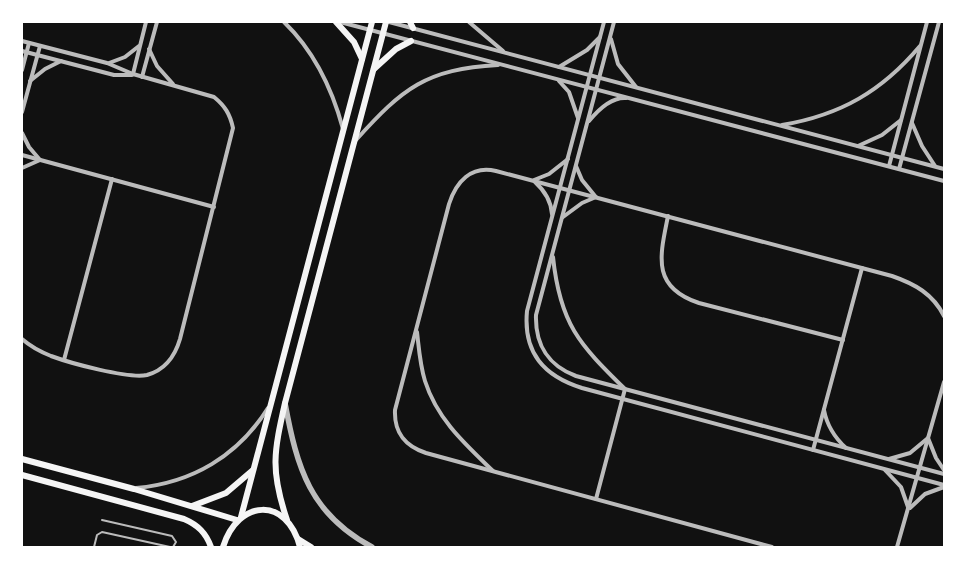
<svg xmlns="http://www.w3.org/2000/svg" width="966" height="569" font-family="'Open Sans',sans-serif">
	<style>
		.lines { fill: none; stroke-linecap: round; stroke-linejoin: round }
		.service { stroke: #bcbcbc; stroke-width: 2 }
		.minor { stroke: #bcbcbc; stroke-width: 4 }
		.tertiary { stroke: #bcbcbc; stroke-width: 5.5 }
		.secondary { stroke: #f5f5f5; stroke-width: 6 }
	</style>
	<rect width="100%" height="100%" fill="#111"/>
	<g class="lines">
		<g class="service">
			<polyline points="102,520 172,536 176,542 173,547"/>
			<polyline points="94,547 97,535 102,532 170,547"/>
		</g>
		<g class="minor">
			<path d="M284,22c30,29 48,66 59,107"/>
			<polyline points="340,22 944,181"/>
			<polyline points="389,22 944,169"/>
			<polyline points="469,22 503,51"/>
			<path d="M604,22l-77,289c-4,42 17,65 55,77l362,97"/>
			<path d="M614,22l-78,293c-1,30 13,51 40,61l368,98"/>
			<polyline points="611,39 618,64 636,87"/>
			<path d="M22,41l85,22 26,11 81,23c11,9 16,17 19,31l-53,211c-5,17 -15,31 -33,36 -19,4 -77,-12 -96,-19 -10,-4 -21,-10 -29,-17"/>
			<polyline points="149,49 157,66 173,84"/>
			<polyline points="22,51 114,75 132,75"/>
			<polyline points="109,63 125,57 139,46"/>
			<polyline points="559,67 587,50 600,37"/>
			<polyline points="22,70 29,43"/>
			<polyline points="133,74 146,22"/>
			<polyline points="142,77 157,22"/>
			<polyline points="30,81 45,69 61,61"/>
			<polyline points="559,81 569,92 578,118"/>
			<polyline points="22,112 40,46"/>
			<path d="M589,121c9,-11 22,-24 37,-23"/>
			<polyline points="912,123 922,146 935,166"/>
			<path d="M782,125c59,-10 100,-34 138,-79"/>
			<polyline points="22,133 29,147 40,160 22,168"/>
			<path d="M356,140c47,-52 70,-71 142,-75"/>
			<polyline points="858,146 882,135 901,120"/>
			<polyline points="22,155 214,207"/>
			<polyline points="576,166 582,180 595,196"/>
			<polyline points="889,166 927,22"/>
			<polyline points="899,169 939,22"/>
			<polyline points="534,180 549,174 568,159"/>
			<path d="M535,182c10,9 16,19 17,32"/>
			<path d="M668,216c-8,40 -17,71 31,87l144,37"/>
			<polyline points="563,217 582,203 596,197"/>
			<path d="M553,257c7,67 26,87 72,132l-29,110"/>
			<path d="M417,332c2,17 3,33 8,49 12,38 40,63 68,90"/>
			<polyline points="64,360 112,179"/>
			<path d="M824,410c3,16 10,27 22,38"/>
			<polyline points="813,450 862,268"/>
			<polyline points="889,459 910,453 928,438 936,458 944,470"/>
			<polyline points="885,470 901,487 908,507"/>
			<path d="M136,488c56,-5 102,-32 132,-80"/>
			<polyline points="910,508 925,494 944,487"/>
			<path d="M772,547l-346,-94c-21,-7 -32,-20 -31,-43l54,-206c7,-22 22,-39 47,-33l396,105c23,8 41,18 52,40"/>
			<polyline points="897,547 944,382"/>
		</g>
		<path class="tertiary" d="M285,403c12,65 25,111 87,144"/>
		<g class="secondary">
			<polyline points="336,22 354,42 362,59"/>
			<polyline points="410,22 413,28"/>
			<polyline points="374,69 396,49 411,41"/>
			<polyline points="22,459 134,489 237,520"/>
			<path d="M22,475l162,44c14,6 22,14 27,28"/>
			<polyline points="192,506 226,493 253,470"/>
			<polyline points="241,517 372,22"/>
			<path d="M287,520c-17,-50 -13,-68 -2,-117l101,-381"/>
			<polyline points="298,539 311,547"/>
			<path d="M223,547c15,-48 64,-51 77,0"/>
		</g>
	</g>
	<rect width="966" height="569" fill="none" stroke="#ffffff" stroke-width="46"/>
</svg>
